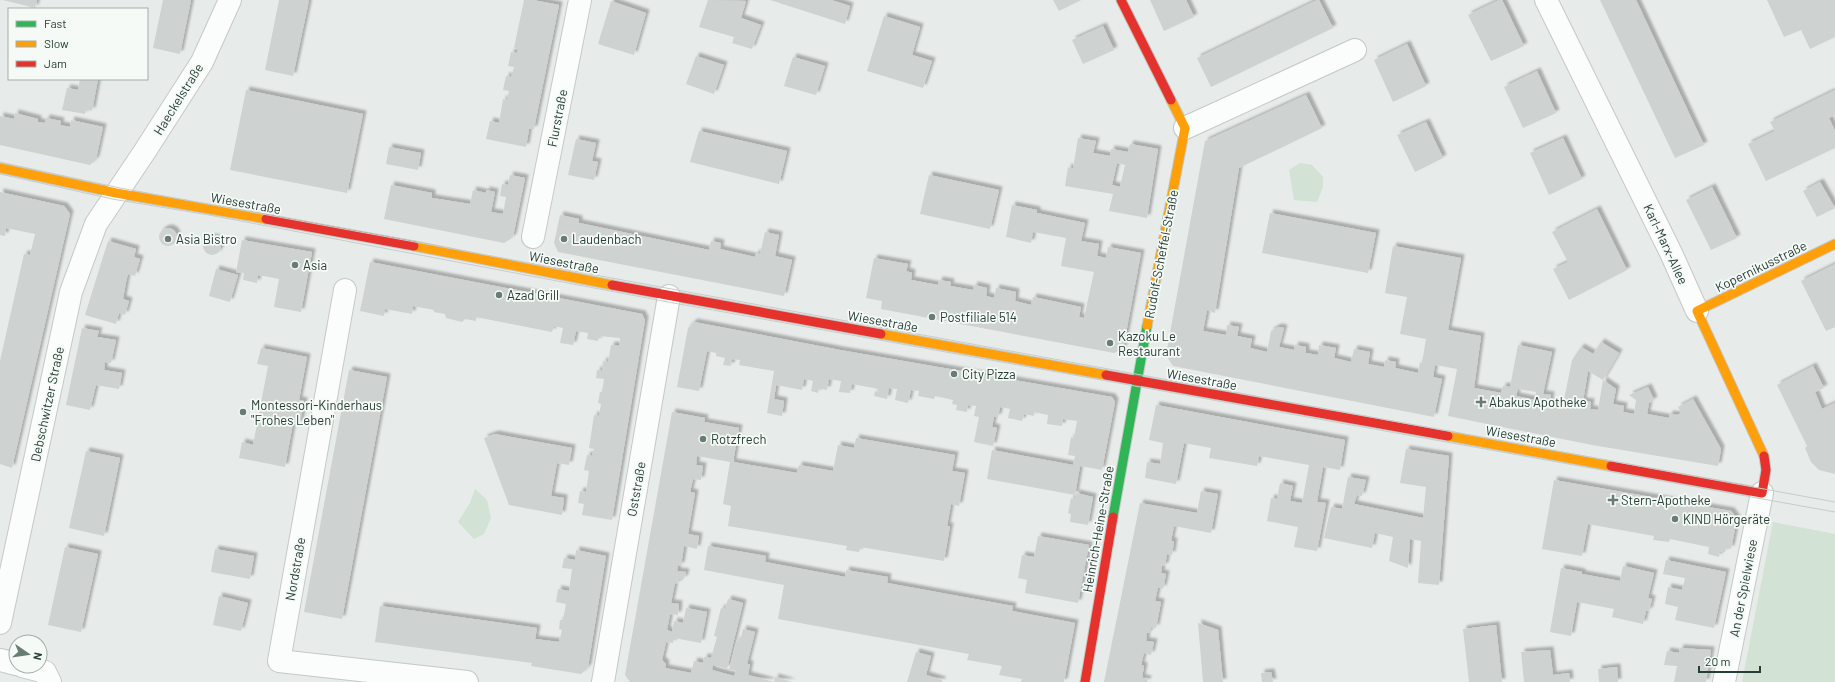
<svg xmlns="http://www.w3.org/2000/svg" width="1835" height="682" font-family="Barlow,sans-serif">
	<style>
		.green { fill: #d2e3d5 }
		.building { fill: #ced3d1; fill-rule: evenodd; filter: url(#shadow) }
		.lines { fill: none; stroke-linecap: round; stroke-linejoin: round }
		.street-casing { stroke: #c4c8c6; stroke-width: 24 }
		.fast-casing { stroke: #c3c9c6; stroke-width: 11 }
		.slow-casing { stroke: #c3c9c6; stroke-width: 11 }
		.jam-casing { stroke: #c3c9c6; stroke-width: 11 }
		.street { stroke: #fbfcfc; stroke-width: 22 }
		.fast { stroke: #30b455; stroke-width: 9 }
		.slow { stroke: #ff9f0a; stroke-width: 9 }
		.jam { stroke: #e5322d; stroke-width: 9 }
		.tram { stroke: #c8ccca; stroke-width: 1 }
		.poi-dot { fill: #697b75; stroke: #f6faf7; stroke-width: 1.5 }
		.labels { text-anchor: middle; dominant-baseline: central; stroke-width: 3.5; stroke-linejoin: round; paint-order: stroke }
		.street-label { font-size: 13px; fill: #253e36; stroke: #f6faf7 }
		.poi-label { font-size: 13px; fill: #253e36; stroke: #f6faf7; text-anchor: start }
	</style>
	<defs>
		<filter id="shadow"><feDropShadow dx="3.5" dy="-3.5" stdDeviation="1" flood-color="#0004"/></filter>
	</defs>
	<rect width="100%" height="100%" fill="#e7ebe9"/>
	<g class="green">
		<polygon points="1300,163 1312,165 1323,177 1323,187 1317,202 1294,200 1289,170"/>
		<polygon points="475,489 487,500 491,518 484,534 474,539 458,522 470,503"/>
		<polygon points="1773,522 1835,534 1835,682 1742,682"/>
	</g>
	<g class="building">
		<polygon points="3,0 37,0 35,8"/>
		<polygon points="163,0 191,0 180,54 153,48"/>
		<polygon points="279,0 309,0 293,76 265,70"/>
		<polygon points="524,0 533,0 559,5 534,129 529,129 526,147 486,139 490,121 499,123 503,99 507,100 509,91 503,90 506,76 511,77 514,67 508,66 511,52 517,53 518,49 514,48"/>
		<polygon points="708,0 746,1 741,18 761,25 752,49 732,43 734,37 699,27"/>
		<polygon points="770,0 831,0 850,6 845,24"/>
		<polygon points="1053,0 1081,0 1059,11"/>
		<polygon points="1150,0 1186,0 1194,17 1164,31"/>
		<polygon points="1317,0 1319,0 1333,28 1211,87 1197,58"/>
		<polygon points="1499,0 1502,0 1524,46 1491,61 1468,15"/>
		<polygon points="1600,0 1636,0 1704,145 1675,158"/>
		<polygon points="1767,0 1835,0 1835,37 1810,49 1801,30 1784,37"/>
		<polygon points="611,1 646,13 634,55 598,44"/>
		<polygon points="884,16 920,27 912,55 932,61 923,88 867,71"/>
		<polygon points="1103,26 1114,50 1083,64 1072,40"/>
		<polygon points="1407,44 1426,86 1393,102 1374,60"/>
		<polygon points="696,56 724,65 714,94 686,84"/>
		<polygon points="793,57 825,66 816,95 784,86"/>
		<polygon points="1537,71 1556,113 1523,128 1504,87"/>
		<polygon points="80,79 98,79 92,111 86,109 85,114 62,110 67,88 78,90"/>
		<polygon points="246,90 363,114 347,193 230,170"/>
		<polygon points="1835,90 1835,115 1829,118 1835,131 1835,148 1766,181 1748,144 1775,131 1770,122"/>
		<path d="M1306,95l16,33 -83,40 -24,145 -8,-3 -4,21 23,4 1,-10 12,2 -2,9 15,3 -2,9 17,4 4,-21 7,-4 6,1 -5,19 15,3 1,-5 11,2v6l12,2 1,-10 17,3 -2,10 17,4 3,-13 16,3 -2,12 16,3 1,-7 11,2 -1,6 23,5 2,-11 2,1 4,-24 -26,-5 7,-37 -22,-4 8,-47 68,12 -13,72 33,6 -7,52 27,5 2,-7 7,1 8,-42 34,7 -9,42 8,1 -1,7 13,3 9,-45 9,-13 12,7 8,-12 18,11 -16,27 -15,-9 -5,30 8,1 -1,7 8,1 5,-30 13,9 -3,15 11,2 -1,6 11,2 2,-14 -7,-5 19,-8 6,13 -5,3 -2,11 22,4v-4l8,1 4,-2 -3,-6 15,-8 28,50 -3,17 -126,-21 -144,-29 9,-47 -16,-3 -6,-1 -2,12 9,2 -8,38 -261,-51 -7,-11 39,-214zM1518,389l18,3 -1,8 -19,-4z"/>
		<polygon points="15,113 38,119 38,122 45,123 46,118 61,121 60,125 70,127 71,120 103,127 96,159 90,165 0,145 0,116 14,119"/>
		<polygon points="1426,122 1443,158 1415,172 1397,135"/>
		<polygon points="699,131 787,151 779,184 690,162"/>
		<path d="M1078,138l18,3 -3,12 17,3 1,-7 17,3 2,-8 28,5 -11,69 -38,-7 4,-17 -48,-8 3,-19 5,2zM1117,163l8,2 -5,22 -8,-2z"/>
		<polygon points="1563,138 1582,179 1549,195 1530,153"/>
		<polygon points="576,139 596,143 592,161 598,162 594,180 568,175"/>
		<polygon points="389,147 421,153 418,170 386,164"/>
		<polygon points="510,175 525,178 513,237 504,243 384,219 391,185 432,193 432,198 470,204 473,190 486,193 486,190 495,192 491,212 503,214 506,197 500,196 502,184 508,185"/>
		<polygon points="929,175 999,190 990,229 920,214"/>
		<polygon points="1820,182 1835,208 1817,217 1803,191"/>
		<polygon points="1712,187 1737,238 1711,250 1686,200"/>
		<polygon points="0,192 64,206 70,214 12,468 0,464 0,361 24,254 30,255 35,234 6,228 5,236 0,235"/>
		<polygon points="1012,205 1037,210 1037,213 1085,223 1081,241 1099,244 1097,256 1106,258 1108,247 1141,253 1123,349 1114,353 881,309 882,301 866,298 874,258 908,264 906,271 912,273 911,280 938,285 939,280 951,282 950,286 973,290 974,285 987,288 986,296 994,298 996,288 1016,292 1015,301 1031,305 1033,297 1081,307 1079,317 1084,318 1094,272 1061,266 1066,238 1033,232 1031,243 1006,237"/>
		<polygon points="1597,209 1627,270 1569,300 1553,269 1568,262 1552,232"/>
		<polygon points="1270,213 1376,233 1368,273 1262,253"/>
		<polygon points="560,215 579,219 579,223 709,250 711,241 721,243 720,249 755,257 756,253 760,254 765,232 779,235 775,256 792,260 784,296 558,252 554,243"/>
		<circle cx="168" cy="237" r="9"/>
		<circle cx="212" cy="246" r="9"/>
		<polygon points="242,240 312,252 301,312 274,307 279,279 258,275 257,283 243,280 244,273 236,272"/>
		<polygon points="108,241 136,249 134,257 140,259 135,276 128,274 126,282 123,299 129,301 125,315 119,313 116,324 85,315"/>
		<polygon points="370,262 642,314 645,320 612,520 582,515 584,504 578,503 580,491 586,492 589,471 584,470 587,455 592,456 594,449 589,448 594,415 599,416 601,404 598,403 600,392 602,392 604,379 596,378 597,370 602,371 603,361 608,362 611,345 619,346 620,338 599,336 598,341 587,339 588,333 576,331 573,345 560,343 563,328 554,326 552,332 476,317 476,321 465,319 462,322 446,318 445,314 434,312 434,310 413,306 412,314 385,309 384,316 360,311"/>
		<polygon points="1835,264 1835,327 1826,331 1801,281"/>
		<polygon points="216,269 238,275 230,302 209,296"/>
		<polygon points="694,322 840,350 1112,397 1115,402 1102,470 1080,466 1075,495 987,479 992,450 1073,465 1075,456 1068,455 1071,437 1074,438 1077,421 1063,419 1062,426 1047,424 1048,415 1034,412 1034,416 1024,414 1022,421 1008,418 1010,409 1000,407 998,417 994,417 992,427 997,428 993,446 974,442 979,417 974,416 976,406 968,405 967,412 956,410 957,405 952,404 953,400 935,396 934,399 918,396 919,391 911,390 908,403 895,400 897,389 889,388 887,399 874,396 875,391 878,392 879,389 852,384 850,393 839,392 841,381 829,379 827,390 819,388 818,393 811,391 813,381 804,379 802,390 776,385 774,399 784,401 782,416 767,413 774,371 739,365 740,360 732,359 731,366 723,365 725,358 716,356 716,353 707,351 699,391 677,387 688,328"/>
		<polygon points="82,328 99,331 97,337 116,340 111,363 105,362 104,370 122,373 119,389 96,385 90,410 66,405"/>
		<polygon points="261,348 307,357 299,400 304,401 300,424 293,423 285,467 239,458 242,442 253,445 268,366 257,364"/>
		<polygon points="1813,366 1824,388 1815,392 1822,409 1835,403 1835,474 1819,470 1811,462 1805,448 1807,446 1777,385"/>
		<polygon points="349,370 387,377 342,619 304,612"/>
		<polygon points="1156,405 1345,440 1340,470 1323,467 1317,502 1326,503 1317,551 1294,547 1298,527 1267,521 1271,498 1277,499 1280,483 1293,486 1290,501 1302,503 1309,465 1259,456 1257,466 1209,458 1211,448 1184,443 1176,484 1145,478 1147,462 1160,464 1163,443 1149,440"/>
		<polygon points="672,412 705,418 704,422 739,428 733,462 797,473 799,465 833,471 838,445 854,448 856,438 955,455 952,471 965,473 959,506 951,504 947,526 950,526 944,561 860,547 859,552 846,550 847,546 728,526 731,506 723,504 730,462 697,456 696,465 703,466 701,480 693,479 690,492 695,493 688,534 699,536 697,549 684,546 681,566 678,565 677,571 686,572 684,579 679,579 678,584 675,583 671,603 679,604 678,615 670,614 667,630 672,632 674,621 683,623 686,608 707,612 701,643 674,638 673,643 666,642 662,660 666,664 665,668 691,673 694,661 703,663 704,657 711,658 717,637 714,636 721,608 725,609 728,599 743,603 727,669 713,665 712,670 734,676 736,671 729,670 737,640 740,641 743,629 755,632 747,664 750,664 748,675 774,682 775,677 792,682 630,682 625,675"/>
		<polygon points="495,434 572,448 569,465 557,463 551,496 564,498 562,515 509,505 484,438"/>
		<polygon points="1406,449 1449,456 1439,585 1418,583 1421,541 1410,539 1408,568 1389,561 1393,537 1375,533 1372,548 1324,538 1331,507 1342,509 1348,477 1366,480 1362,496 1357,495 1354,504 1423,518 1426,487 1400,483"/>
		<polygon points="86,451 120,458 104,536 69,528"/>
		<polygon points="1554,480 1731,511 1737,519 1731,549 1726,548 1725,552 1720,552 1719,557 1708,554 1709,547 1670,539 1669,542 1653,540 1654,536 1588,524 1582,556 1542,549"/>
		<polygon points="1201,491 1218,494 1211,533 1174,526 1171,541 1174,541 1172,555 1167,554 1165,566 1162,566 1161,573 1166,574 1163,589 1158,587 1155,601 1161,602 1156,628 1151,627 1149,633 1147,633 1146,641 1154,642 1151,655 1144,653 1141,665 1144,666 1142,678 1148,679 1147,682 1104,682 1140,503 1197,513"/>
		<polygon points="1076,493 1093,497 1088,525 1070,522 1071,514 1068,513 1071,498 1075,499"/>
		<polygon points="1038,536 1089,545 1078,603 1025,593 1027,580 1018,578 1022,555 1034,557"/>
		<polygon points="708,546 766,556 765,562 845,577 846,570 888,577 887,583 1013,606 1012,611 1075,623 1064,682 1021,682 1022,679 999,675 1002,666 967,660 969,654 778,619 784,585 704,570"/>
		<polygon points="65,547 98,554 81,632 48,625"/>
		<polygon points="215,549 254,556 250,579 211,572"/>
		<polygon points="576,550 606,556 588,667 581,674 531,666 532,663 375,642 380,606 537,628 535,639 559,642 562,630 559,629 560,620 563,620 566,604 556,602 558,589 569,591 572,569 562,568 564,558 575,560"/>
		<polygon points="1666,560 1726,572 1714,628 1675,620 1678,607 1665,604 1668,587 1682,590 1685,578 1663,574"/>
		<polygon points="1623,566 1654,573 1648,598 1652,599 1649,611 1646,611 1643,624 1612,617 1614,609 1577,602 1571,636 1550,632 1561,568 1582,572 1582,574 1620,581"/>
		<polygon points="219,596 248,603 241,631 213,625"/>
		<polygon points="1198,623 1218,630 1223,682 1203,682"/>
		<polygon points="1496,625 1502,682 1469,682 1463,629"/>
		<polygon points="1680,648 1711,650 1706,682 1674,682 1677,666 1664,665 1667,651 1679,653"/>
		<polygon points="1550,650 1553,675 1569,673 1570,682 1524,682 1521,652"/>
		<polygon points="916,652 931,656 926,675 942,680 942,682 907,682"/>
		<polygon points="1617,667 1618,682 1599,682 1598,669"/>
		<polygon points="1271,672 1273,682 1262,682 1261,673"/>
	</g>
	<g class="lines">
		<g class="street-casing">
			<g id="street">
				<polyline points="1546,0 1671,253 1697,311"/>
				<polyline points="1185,128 1355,50"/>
				<polyline points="533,237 580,0"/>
				<polyline points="345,290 279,661 467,682"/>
				<polyline points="0,623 71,292 96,224 145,151 202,62 230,0"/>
				<polyline points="0,660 16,664"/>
				<polyline points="22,666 45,672 50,682"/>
				<polyline points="603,682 669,296"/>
				<polyline points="1724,682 1762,493"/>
			</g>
		</g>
		<g class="fast-casing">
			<polyline id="fast" points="1113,517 1147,326"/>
		</g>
		<g class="slow-casing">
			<g id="slow">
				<polyline points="0,168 116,193 266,219"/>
				<polyline points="414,246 612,285"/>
				<polyline points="1147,326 1185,128 1171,100"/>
				<polyline points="881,334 1106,375"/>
				<polyline points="1448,436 1611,466"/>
				<polyline points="1764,456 1697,311 1835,244"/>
			</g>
		</g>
		<g class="jam-casing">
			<g id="jam">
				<polyline points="1121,0 1171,100"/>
				<polyline points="266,219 414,246"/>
				<polyline points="612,285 881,334"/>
				<polyline points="1106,375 1448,436"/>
				<polyline points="1611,466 1762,493 1766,470 1764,456"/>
				<polyline points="1085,682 1113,517"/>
			</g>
		</g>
		<use href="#street" class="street"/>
		<use href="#fast" class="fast"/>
		<use href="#slow" class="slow"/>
		<use href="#jam" class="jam"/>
		<g class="tram">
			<polyline points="0,162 120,188 1835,502"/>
			<polyline points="0,174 112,199 209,215 668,302 1835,512"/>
		</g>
	</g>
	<g class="poi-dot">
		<circle cx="168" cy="239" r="4"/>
		<circle cx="564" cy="239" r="4"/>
		<circle cx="295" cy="265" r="4"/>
		<circle cx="499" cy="295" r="4"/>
		<circle cx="932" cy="317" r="4"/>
		<circle cx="1110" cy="343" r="4"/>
		<circle cx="954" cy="374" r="4"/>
		<path d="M1479 396h4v4h4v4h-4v4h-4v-4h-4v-4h4z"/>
		<circle cx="243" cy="412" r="4"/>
		<circle cx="703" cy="439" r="4"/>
		<path d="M1611 494h4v4h4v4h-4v4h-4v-4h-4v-4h4z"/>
		<circle cx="1675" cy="519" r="4"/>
	</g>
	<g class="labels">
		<g class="street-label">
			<text transform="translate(178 99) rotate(-58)">Haeckelstraße</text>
			<text transform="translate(557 118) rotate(-79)">Flurstraße</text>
			<text transform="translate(246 203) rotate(10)">Wiesestraße</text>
			<text transform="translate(1666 244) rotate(65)">Karl-Marx-Allee</text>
			<text transform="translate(1161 254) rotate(-79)">Rudolf-Scheffel-Straße</text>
			<text transform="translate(564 262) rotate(11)">Wiesestraße</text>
			<text transform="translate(1761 266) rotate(-26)">Kopernikusstraße</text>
			<text transform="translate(883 321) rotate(10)">Wiesestraße</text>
			<text transform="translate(1202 379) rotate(10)">Wiesestraße</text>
			<text transform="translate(47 404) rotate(-78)">Debschwitzer Straße</text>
			<text transform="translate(1521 436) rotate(10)">Wiesestraße</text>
			<text transform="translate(636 489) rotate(-80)">Oststraße</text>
			<text transform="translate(1098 529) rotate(-80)">Heinrich-Heine-Straße</text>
			<text transform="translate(295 569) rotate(-80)">Nordstraße</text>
			<text transform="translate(1743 588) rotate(-79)">An der Spielwiese</text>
		</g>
		<g class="poi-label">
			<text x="176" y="239">Asia Bistro</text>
			<text x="572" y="239">Laudenbach</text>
			<text x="303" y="265">Asia</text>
			<text x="507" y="295">Azad Grill</text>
			<text x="940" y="317">Postfiliale 514</text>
			<text x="1118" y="336">Kazoku Le<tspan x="1118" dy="15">Restaurant</tspan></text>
			<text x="962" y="374">City Pizza</text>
			<text x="1489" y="402">Abakus Apotheke</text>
			<text x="251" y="405">Montessori-Kinderhaus<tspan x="251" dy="15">"Frohes Leben"</tspan></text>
			<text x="711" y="439">Rotzfrech</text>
			<text x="1621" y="500">Stern-Apotheke</text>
			<text x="1683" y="519">KIND Hörgeräte</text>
		</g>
	</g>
	<rect x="8" y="8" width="140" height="72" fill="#f6faf7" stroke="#a2afaa"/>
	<rect x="16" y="21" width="20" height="6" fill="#30b455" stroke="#a2afaa"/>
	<text x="44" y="28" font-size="12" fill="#253e36">Fast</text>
	<rect x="16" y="41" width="20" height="6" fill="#ff9f0a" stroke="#a2afaa"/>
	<text x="44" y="48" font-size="12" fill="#253e36">Slow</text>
	<rect x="16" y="61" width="20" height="6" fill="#e5322d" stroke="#a2afaa"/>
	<text x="44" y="68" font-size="12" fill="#253e36">Jam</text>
	<g transform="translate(28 654) rotate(103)"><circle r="19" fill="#f6faf7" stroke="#a2afaa"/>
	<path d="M0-3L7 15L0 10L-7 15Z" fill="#697b75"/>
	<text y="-6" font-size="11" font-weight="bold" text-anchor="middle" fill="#253e36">N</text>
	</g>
	<path d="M1699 666v6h61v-6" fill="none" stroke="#253e36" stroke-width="2"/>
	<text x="1705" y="666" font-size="12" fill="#253e36" stroke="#f6faf7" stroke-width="3" paint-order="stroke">20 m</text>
</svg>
